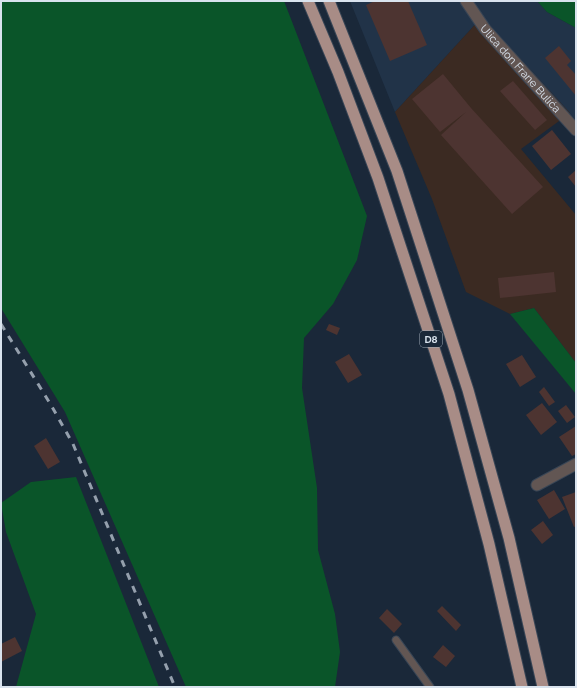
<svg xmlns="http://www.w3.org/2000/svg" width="577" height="688" font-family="Raleway,sans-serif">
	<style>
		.built { fill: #213348 }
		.industrial { fill: #3b2a22 }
		.green { fill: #0a5529 }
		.building { fill: #4d3431 }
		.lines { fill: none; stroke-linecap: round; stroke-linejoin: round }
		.service-casing { stroke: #394656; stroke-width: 9 }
		.minor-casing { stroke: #394656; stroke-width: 13 }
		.tertiary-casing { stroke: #394656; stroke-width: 13 }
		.trunk-casing { stroke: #394656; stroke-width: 13 }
		.service { stroke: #625653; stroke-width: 7 }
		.minor { stroke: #625653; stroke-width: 11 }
		.tertiary { stroke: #625653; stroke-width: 11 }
		.trunk { stroke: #a88c86; stroke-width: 11 }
		.rail { stroke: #95a0ad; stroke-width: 3; stroke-dasharray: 7 7; stroke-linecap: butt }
		.labels { text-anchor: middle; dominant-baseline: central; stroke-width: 3; stroke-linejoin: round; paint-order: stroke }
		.shield { fill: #1a2839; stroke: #a0abb8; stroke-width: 1 }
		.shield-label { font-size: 10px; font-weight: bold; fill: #d9e3ee }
		.street-label { font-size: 11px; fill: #d9e3ee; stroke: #1a2839 }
	</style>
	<rect width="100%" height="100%" fill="#1a2839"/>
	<polygon class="built" points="350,1 537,1 547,12 576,28 576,120 482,17 395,112"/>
	<polygon class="industrial" points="482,17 570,113 521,149 576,215 576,363 534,308 510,314 466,292 432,199 395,112"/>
	<g class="green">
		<polygon points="1,1 284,1 367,216 357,260 333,304 304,338 302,388 317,488 318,550 335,614 340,652 335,687 186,687 65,412 1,308"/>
		<polygon points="537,1 576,1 576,28 547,12"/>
		<polygon points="534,308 576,363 576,394 510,314"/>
		<polygon points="76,477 159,687 16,687 36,614 6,532 1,503 31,482"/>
	</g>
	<g class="building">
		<polygon points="375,1 408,1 427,45 390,61 366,5"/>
		<polygon points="559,46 571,61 567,65 576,75 576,96 545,58"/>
		<polygon points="443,74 471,108 543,187 512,214 441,135 466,112 440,132 412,99"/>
		<polygon points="513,81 547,120 535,130 500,91"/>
		<polygon points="552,130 571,154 551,170 532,146"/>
		<polygon points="576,170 576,187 568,177"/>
		<polygon points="554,272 556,292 500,298 498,278"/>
		<polygon points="329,324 340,328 337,335 326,330"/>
		<polygon points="349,354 362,375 348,383 335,362"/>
		<polygon points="522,355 536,377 520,387 506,364"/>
		<polygon points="544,387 555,402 549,406 539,392"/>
		<polygon points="542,403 557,422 541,435 526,415"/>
		<polygon points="566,405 575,417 567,423 558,411"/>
		<polygon points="576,426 576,454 572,456 559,437"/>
		<polygon points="46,438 60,462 48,469 34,446"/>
		<polygon points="554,490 565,509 549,519 537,500"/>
		<polygon points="576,492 576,526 574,527 562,497"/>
		<polygon points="543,521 553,535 542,544 531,530"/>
		<polygon points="442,606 461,625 456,631 437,611"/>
		<polygon points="387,609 402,624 394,633 379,618"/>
		<polygon points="15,637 22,651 1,662 1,644"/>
		<polygon points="443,645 455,656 446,667 433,657"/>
	</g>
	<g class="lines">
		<g class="service-casing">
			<polyline id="service" points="396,640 430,687"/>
		</g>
		<g class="minor-casing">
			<polyline id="minor" points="537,485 576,464"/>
		</g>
		<g class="tertiary-casing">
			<g id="tertiary">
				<path id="s1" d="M466,1l19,28 91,101"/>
			</g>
		</g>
		<g class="trunk-casing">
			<g id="trunk">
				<polyline points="308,1 338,72 378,178 449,394 489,544 522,687"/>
				<polyline points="329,1 397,171 468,390 509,538 543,687"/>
			</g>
		</g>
		<use href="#service" class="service"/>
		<use href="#minor" class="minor"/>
		<use href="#tertiary" class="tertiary"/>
		<use href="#trunk" class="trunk"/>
		<polyline class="rail" points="1,324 51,405 73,444 175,687"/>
	</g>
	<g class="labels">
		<rect class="shield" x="420" y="331" width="22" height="16" rx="3"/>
		<g class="shield-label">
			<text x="431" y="339">D8</text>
		</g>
		<g class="street-label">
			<text stroke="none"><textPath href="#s1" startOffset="87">Ulica don Frane Bulića</textPath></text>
		</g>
	</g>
	<rect width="577" height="688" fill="none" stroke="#d9e3ee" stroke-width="4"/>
</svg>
